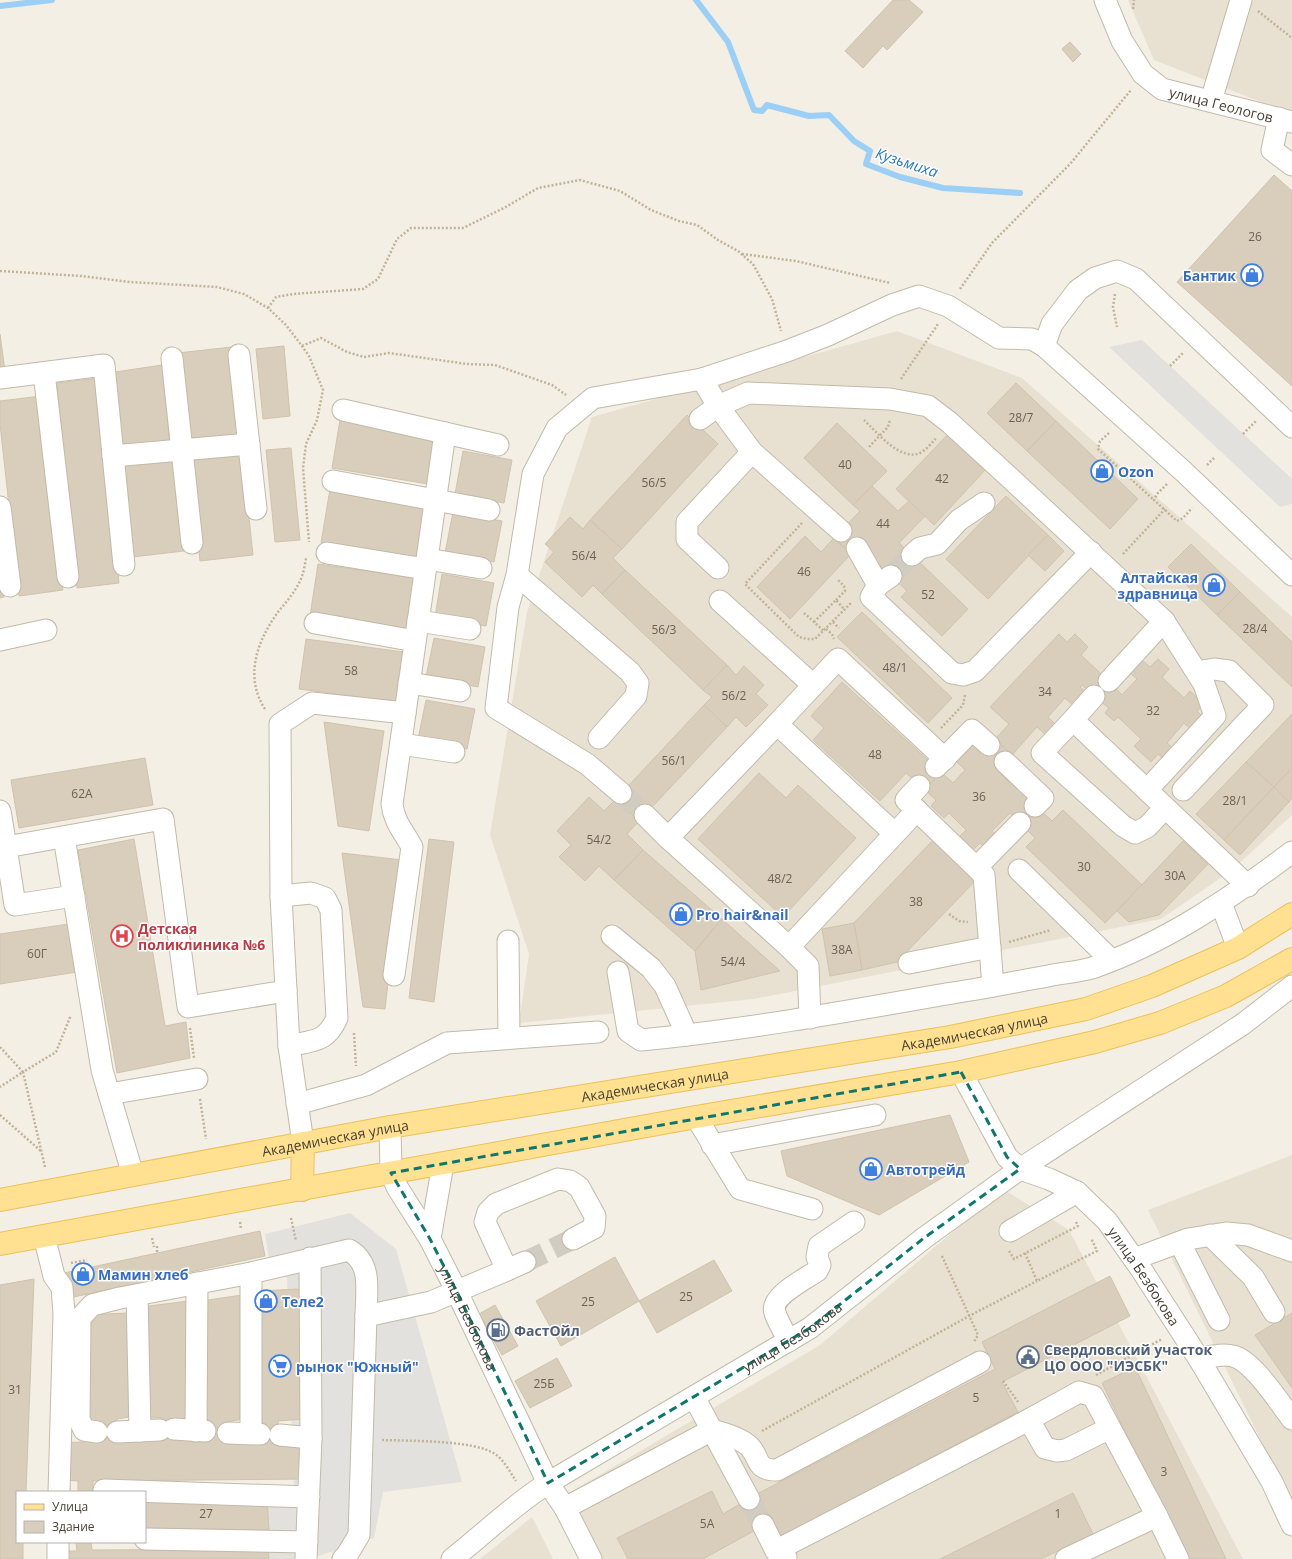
<svg xmlns="http://www.w3.org/2000/svg" width="1292" height="1559" font-family="'Open Sans',sans-serif">
	<style>
		.residential { fill: #e8e1d2 }
		.parking { fill: #e3e1dd }
		.lines { fill: none; stroke-linecap: round; stroke-linejoin: round }
		.stream { stroke: #9ccff5; stroke-width: 6 }
		.building { fill: #d9cdbc; stroke: #d1c3ab }
		.minor-tunnel { stroke: #d0ccc1; stroke-width: 21; stroke-dasharray: 21 10; stroke-linecap: butt }
		.minor-casing { stroke: #c2baa9; stroke-width: 23 }
		.major-casing { stroke: #ebc15a; stroke-width: 24 }
		.path { stroke: #c2b396; stroke-width: 2.5; stroke-dasharray: 2 2; stroke-linecap: butt }
		.minor { stroke: #fff; stroke-width: 21 }
		.major { stroke: #ffe191; stroke-width: 22 }
		.marked { fill: none; stroke: #0f766e; stroke-width: 3; stroke-dasharray: 8 5; stroke-linejoin: round }
		.labels { text-anchor: middle; dominant-baseline: central; stroke-width: 3; stroke-linejoin: round; paint-order: stroke }
		.number-label { font-size: 12px; fill: #6b6255 }
		.street-label { font-size: 14px; fill: #463f33; stroke: #fff }
		.shop-label { font-size: 14px; font-weight: bold; fill: #366cbe; stroke: #fff; text-anchor: start }
		.health-label { font-size: 14px; font-weight: bold; fill: #be3a42; stroke: #fff; text-anchor: start }
		.service-label { font-size: 14px; font-weight: bold; fill: #4e5e75; stroke: #fff; text-anchor: start }
		.water-label { font-size: 15px; font-style: italic; fill: #2679b8; stroke: #fff }
	</style>
	<rect width="100%" height="100%" fill="#f3efe4"/>
	<g class="residential">
		<polygon points="1128,0 1292,0 1292,114 1154,60"/>
		<polygon points="897,331 1022,378 1292,617 1292,815 1232,870 1161,919 754,999 519,1023 529,954 490,835 527,612 592,417"/>
		<polygon points="1292,1155 1292,1504 1148,1210"/>
		<polygon points="1003,1189 1069,1230 1243,1559 595,1559 564,1496 820,1345"/>
		<polygon points="532,1517 553,1559 480,1559"/>
	</g>
	<g class="parking">
		<polygon points="1142,340 1292,479 1292,504 1280,507 1109,347"/>
		<polygon points="350,1213 396,1249 462,1482 383,1492 374,1538 309,1559 262,1559 253,1506 294,1493 287,1278 271,1271 265,1234"/>
	</g>
	<g class="lines">
		<g class="stream">
			<polyline points="696,0 728,42 754,110 762,111 767,105 809,116 829,115 854,141 870,151 866,164 900,177 943,188 1020,193"/>
			<polyline points="0,6 52,0"/>
		</g>
	</g>
	<g class="building">
		<polygon points="893,0 909,0 923,12 887,50 883,46 863,68 845,51"/>
		<polygon points="1070,42 1081,54 1073,62 1062,49"/>
		<polygon points="1274,175 1292,191 1292,386 1177,282"/>
		<polygon points="0,334 5,371 0,371"/>
		<polygon points="284,346 290,416 263,419 256,349"/>
		<polygon points="232,347 242,438 188,444 178,353"/>
		<polygon points="162,365 170,446 118,449 109,373"/>
		<polygon points="99,378 119,583 77,588 57,383"/>
		<polygon points="1016,383 1056,421 1027,451 987,413"/>
		<polygon points="41,396 63,590 19,596 0,424 0,401"/>
		<polygon points="687,415 718,444 622,549 590,520"/>
		<polygon points="340,420 436,436 428,484 332,468"/>
		<polygon points="1056,421 1138,499 1110,529 1027,451"/>
		<polygon points="837,423 887,471 853,505 804,458"/>
		<polygon points="950,432 987,468 934,525 896,489"/>
		<polygon points="291,448 300,540 275,542 266,450"/>
		<polygon points="463,451 512,460 504,503 455,494"/>
		<polygon points="242,453 253,555 200,561 189,459"/>
		<polygon points="175,457 184,551 132,557 121,463"/>
		<polygon points="872,486 898,511 909,501 925,516 899,543 908,551 887,572 860,546 851,554 834,538 860,511 853,505"/>
		<polygon points="330,489 427,505 418,558 321,543"/>
		<polygon points="1006,496 1048,535 988,599 946,559"/>
		<polygon points="453,512 502,521 494,562 445,553"/>
		<polygon points="570,517 583,529 590,520 622,549 613,558 625,570 602,594 593,585 582,597 545,562 554,552 545,544"/>
		<polygon points="1048,535 1064,551 1045,571 1028,555"/>
		<polygon points="805,536 821,552 834,538 851,554 790,619 757,587"/>
		<polygon points="1191,544 1240,592 1217,615 1168,567"/>
		<polygon points="908,551 968,609 942,636 901,597 907,591 887,572"/>
		<polygon points="0,561 4,597 0,598"/>
		<polygon points="318,564 416,578 408,630 310,616"/>
		<polygon points="625,570 727,665 703,690 602,594"/>
		<polygon points="442,574 494,583 486,626 435,617"/>
		<polygon points="1240,592 1292,642 1292,687 1217,615"/>
		<polygon points="862,612 952,698 928,723 837,637"/>
		<polygon points="1059,634 1067,642 1075,634 1088,647 1081,655 1112,684 1097,699 1082,685 1080,687 1089,695 1076,708 1065,698 1048,717 1056,725 1046,735 1037,727 1012,755 995,739 1009,724 990,707"/>
		<polygon points="434,638 485,647 478,687 426,677"/>
		<polygon points="306,639 404,652 397,702 299,689"/>
		<polygon points="1158,659 1169,669 1162,677 1184,698 1190,691 1204,704 1197,711 1204,718 1193,731 1184,723 1167,743 1174,749 1164,760 1158,754 1151,762 1134,746 1141,739 1118,717 1114,721 1105,713 1109,708 1097,699 1112,684 1122,695 1137,679 1130,673 1142,660 1150,667"/>
		<polygon points="727,665 736,675 744,666 764,685 756,694 768,705 746,727 736,717 727,727 704,705 712,697 703,690"/>
		<polygon points="842,682 941,772 925,790 906,773 880,801 813,740 824,728 811,716"/>
		<polygon points="426,700 475,709 467,749 418,739"/>
		<polygon points="704,705 727,727 639,821 616,799"/>
		<polygon points="1292,714 1292,768 1274,787 1246,762"/>
		<polygon points="324,722 384,731 369,831 338,826"/>
		<polygon points="995,739 1012,755 998,771 1009,782 1013,778 1030,794 1026,797 1039,809 1023,826 1010,813 992,831 998,837 986,849 980,843 971,852 957,839 966,830 949,813 944,818 931,806 936,800 925,790 941,772 953,783 965,770 957,762 972,746 980,753"/>
		<polygon points="145,758 153,805 19,828 11,780"/>
		<polygon points="1246,762 1274,787 1224,840 1196,814"/>
		<polygon points="1292,768 1292,798 1289,802 1274,787"/>
		<polygon points="759,773 786,798 798,785 856,838 783,917 698,839"/>
		<polygon points="1274,787 1289,802 1240,855 1224,840"/>
		<polygon points="589,797 604,811 616,799 639,821 627,834 643,850 614,880 599,866 585,881 559,857 571,845 557,831"/>
		<polygon points="1039,809 1052,821 1063,810 1142,885 1105,923 1026,847 1035,838 1023,826"/>
		<polygon points="134,839 165,1026 186,1022 190,1058 117,1073 78,850"/>
		<polygon points="429,839 454,842 434,1002 409,998"/>
		<polygon points="934,839 978,878 897,962 862,970 854,923"/>
		<polygon points="1183,841 1208,864 1159,915 1129,922 1117,911"/>
		<polygon points="643,850 722,919 695,951 614,880"/>
		<polygon points="342,853 402,860 385,1009 363,1007"/>
		<polygon points="722,919 780,971 701,990 695,951"/>
		<polygon points="854,923 862,970 830,976 822,929"/>
		<polygon points="69,924 77,972 0,984 0,934"/>
		<polygon points="950,1115 969,1162 879,1215 787,1176 781,1151"/>
		<polygon points="260,1231 265,1256 69,1298 64,1273"/>
		<polygon points="615,1257 639,1301 561,1346 536,1301"/>
		<polygon points="714,1260 732,1291 657,1333 639,1301"/>
		<polygon points="1110,1276 1130,1316 1002,1382 1018,1412 780,1537 757,1494 995,1369 982,1342"/>
		<polygon points="34,1279 26,1492 17,1492 17,1542 23,1542 23,1559 0,1559 0,1285"/>
		<polygon points="300,1289 303,1419 278,1421 280,1442 303,1442 307,1479 93,1481 93,1492 78,1492 78,1481 64,1480 64,1443 96,1441 98,1421 85,1421 88,1315 127,1313 129,1417 117,1419 117,1432 159,1439 161,1418 148,1418 149,1306 188,1301 205,1438 208,1300 242,1295 243,1419 227,1422 229,1441 260,1440 258,1291"/>
		<polygon points="495,1305 518,1346 502,1355 479,1314"/>
		<polygon points="1292,1313 1292,1388 1255,1335"/>
		<polygon points="557,1358 572,1386 530,1408 515,1381"/>
		<polygon points="1135,1367 1226,1559 1186,1559 1102,1383"/>
		<polygon points="712,1491 723,1514 757,1494 772,1521 703,1559 628,1559 617,1538"/>
		<polygon points="1073,1493 1093,1534 1041,1559 940,1559"/>
		<polygon points="145,1498 267,1498 269,1530 145,1528"/>
		<polygon points="76,1542 91,1542 92,1550 268,1549 269,1559 64,1559 65,1551 77,1551"/>
	</g>
	<g class="lines">
		<g class="minor-tunnel">
			<polyline points="891,576 912,555"/>
			<polyline points="621,793 645,815"/>
			<polyline points="525,1262 573,1239"/>
			<polyline points="749,1499 763,1525"/>
		</g>
		<g class="minor-casing">
			<g id="minor">
				<path id="s1" d="M1105,0l17,41 21,33 19,15 130,33"/>
				<polyline points="1211,101 1241,0"/>
				<polyline points="1279,118 1272,150 1292,165"/>
				<polyline points="1044,346 1052,324 1078,290 1095,278 1117,271 1136,279 1292,427"/>
				<polyline points="239,355 256,509"/>
				<polyline points="172,358 192,543"/>
				<polyline points="44,373 68,577"/>
				<polyline points="0,378 104,365 124,565"/>
				<polyline points="343,410 498,445"/>
				<polyline points="700,419 718,406 702,379"/>
				<polyline points="113,456 249,444"/>
				<polyline points="333,481 489,510"/>
				<polyline points="0,507 10,586"/>
				<polyline points="841,531 752,452 718,406 748,393 890,399 928,406 949,422 1009,477 1164,621 1109,681"/>
				<polyline points="857,548 878,585"/>
				<polyline points="327,553 425,569"/>
				<polyline points="912,555 920,548 937,544 959,520 984,503"/>
				<polyline points="427,559 481,568"/>
				<polyline points="718,568 687,539 687,522 752,452"/>
				<polyline points="517,575 630,672 638,683 636,696 599,738"/>
				<polyline points="891,576 878,585 871,597 952,673 963,675 975,671 1091,552"/>
				<polyline points="720,601 813,685"/>
				<polyline points="418,621 470,629"/>
				<polyline points="315,623 415,641"/>
				<polyline points="0,640 46,630"/>
				<polyline points="409,683 460,691"/>
				<polyline points="1094,696 1073,720 1248,886"/>
				<polyline points="405,713 445,433"/>
				<polyline points="1073,720 1042,753 1123,826 1135,833 1147,827 1165,808"/>
				<polyline points="777,724 838,659 945,759"/>
				<polyline points="401,744 454,752"/>
				<polyline points="1005,762 1043,798 1035,806"/>
				<polyline points="936,767 972,730 989,745"/>
				<polyline points="919,786 906,800 984,875 993,986"/>
				<polyline points="1147,790 1215,716 1204,684 1164,621"/>
				<polyline points="1183,790 1263,705 1229,671 1214,669 1197,672"/>
				<polyline points="621,793 587,764 496,708 508,607 517,575 533,474 557,428 593,398 702,379 787,351 828,335 892,305 919,296 948,306 999,338 1032,339 1044,346 1183,471 1292,575"/>
				<polyline points="0,811 6,847"/>
				<polyline points="645,815 668,838"/>
				<polyline points="64,837 102,1070 133,1175"/>
				<polyline points="977,867 1020,823"/>
				<polyline points="1019,870 1110,959"/>
				<polyline points="74,896 15,905 6,847 163,819 188,1007 286,991"/>
				<path d="M281,896l30,-3 14,5 6,12 6,108c-11,25 -24,22 -48,28"/>
				<polyline points="1221,903 1238,948"/>
				<polyline points="612,936 651,968 665,986 687,1035"/>
				<polyline points="508,941 509,1038"/>
				<polyline points="789,947 668,838 777,724 894,833"/>
				<polyline points="909,963 990,947"/>
				<path d="M618,972l10,59 13,9c102,-10 203,-28 305,-46 34,-5 68,-12 102,-18 14,-3 30,-4 44,-8 73,-25 139,-70 200,-116"/>
				<polyline points="810,1018 808,966 789,947 917,810"/>
				<path id="s2" d="M961,1072l46,85 13,12 29,10 28,13 30,29 34,48 58,90 73,123 20,43"/>
				<polyline points="109,1094 197,1079"/>
				<polyline points="297,1104 366,1085 447,1043 598,1032"/>
				<polyline points="696,1117 740,1189 812,1209"/>
				<path id="s3" d="M390,1127l1,46 6,14 33,52 27,53 91,191 17,25 26,51"/>
				<path d="M303,1143l-14,-97 -8,-150 -1,-172 32,-21 93,10 -13,91c2,18 12,28 20,43l-18,128"/>
				<polyline points="712,1145 875,1115"/>
				<polyline points="1010,1231 1077,1192"/>
				<polyline points="1210,1235 1253,1277 1274,1312"/>
				<polyline points="44,1236 54,1276 62,1287 64,1314 59,1492"/>
				<polyline points="430,1239 443,1164"/>
				<polyline points="1182,1247 1219,1320"/>
				<polyline points="1134,1259 1188,1239 1226,1233 1248,1235 1292,1251"/>
				<polyline points="525,1262 507,1270 485,1222 488,1212 496,1204 558,1179 570,1181 579,1187 595,1216 594,1228 573,1239"/>
				<polyline points="137,1295 140,1431"/>
				<path d="M789,1341c-5,-9 -11,-19 -14,-28 -6,-16 30,-34 42,-42l3,-6 -3,-8 2,-11 35,-24"/>
				<path d="M1199,1359c10,-2 24,-6 34,-3 20,5 46,46 59,63"/>
				<polyline points="694,1397 749,1499"/>
				<polyline points="1029,1420 1045,1448 1057,1451 1066,1450 1110,1428"/>
				<polyline points="174,1429 205,1431"/>
				<polyline points="196,1431 197,1283"/>
				<path d="M97,1432l-13,-2 -5,-11 1,-101 12,-13 28,-7 131,-25 98,-23c24,14 17,42 17,66l65,-14 76,-32"/>
				<polyline points="117,1432 160,1430"/>
				<polyline points="228,1433 260,1434"/>
				<polyline points="251,1433 251,1273"/>
				<polyline points="280,1435 311,1438 310,1258"/>
				<polyline points="104,1490 309,1497"/>
				<path d="M565,1508l147,-78c12,4 27,7 37,16 12,12 5,24 28,24l203,-108"/>
				<polyline points="763,1525 776,1551 781,1548 786,1557"/>
				<polyline points="145,1539 307,1542"/>
				<polyline points="781,1548 1019,1425 1079,1392 1093,1396 1157,1516"/>
				<polyline points="58,1559 58,1542"/>
				<polyline points="306,1559 311,1438"/>
				<polyline points="343,1559 347,1555 359,1535 366,1316"/>
				<path id="s4" d="M452,1559c32,-25 61,-54 96,-76l262,-155 114,-90 96,-69 223,-145 49,-38"/>
				<polyline points="1066,1559 1157,1516 1178,1559"/>
			</g>
		</g>
		<g class="major-casing">
			<g id="major">
				<polyline points="302,1190 303,1143"/>
				<path id="s5" d="M0,1200l390,-73 560,-90 136,-28 66,-23 86,-38 54,-34"/>
				<polyline points="0,1244 696,1117 961,1072 1095,1042 1160,1023 1226,996 1292,959"/>
			</g>
		</g>
		<g class="path">
			<polyline points="1133,9 1134,0"/>
			<polyline points="1258,11 1292,38"/>
			<polyline points="742,254 796,261 890,283"/>
			<polyline points="0,271 81,276 130,282 217,287 244,294 268,308 286,325 302,346 309,356 323,390 317,420 306,444 303,468 309,542"/>
			<polyline points="960,289 992,243 1070,164 1131,90"/>
			<polyline points="1115,294 1113,307 1117,327"/>
			<polyline points="268,308 276,297 293,294 363,289 378,279 397,239 411,228 463,228 504,208 538,188 580,180 620,191 651,210 679,221 697,225 718,240 738,251 753,264 772,299 781,331"/>
			<polyline points="302,346 321,338 347,352 364,357 389,353 467,364 495,365 552,385 566,395"/>
			<polyline points="1170,366 1183,353"/>
			<polyline points="901,379 938,324"/>
			<path d="M864,420c12,11 36,42 56,33 6,-3 12,-10 16,-15"/>
			<polyline points="1109,433 1100,441 1098,449 1154,500"/>
			<polyline points="1243,434 1256,421"/>
			<polyline points="869,447 888,427 890,420"/>
			<polyline points="1207,465 1214,458"/>
			<polyline points="1167,484 1157,494 1154,500 1177,521 1183,518 1192,508"/>
			<polyline points="802,523 745,584 799,637 807,639 815,639 851,603"/>
			<polyline points="1123,554 1165,509"/>
			<polyline points="836,600 845,591 844,586 837,579"/>
			<polyline points="804,613 824,631"/>
			<polyline points="814,622 836,600 845,610"/>
			<polyline points="833,622 839,628"/>
			<polyline points="826,629 832,634 834,639"/>
			<path d="M265,709c-21,-32 -8,-68 13,-97 9,-11 19,-22 24,-36 2,-5 3,-12 4,-18"/>
			<polyline points="941,728 963,705 965,695"/>
			<polyline points="949,914 959,921 968,922"/>
			<polyline points="1009,942 1051,930"/>
			<polyline points="190,1028 194,1058"/>
			<polyline points="354,1033 356,1066"/>
			<polyline points="0,1047 23,1072 0,1087"/>
			<polyline points="200,1099 206,1139"/>
			<polyline points="0,1115 42,1152"/>
			<polyline points="45,1167 23,1072 56,1052 71,1015"/>
			<polyline points="291,1218 296,1241"/>
			<polyline points="240,1222 241,1229"/>
			<polyline points="152,1238 154,1247"/>
			<polyline points="157,1246 157,1252"/>
			<polyline points="1009,1251 1014,1259 1078,1226 1076,1222"/>
			<polyline points="1025,1253 1037,1281 1097,1251 1091,1238"/>
			<polyline points="942,1256 978,1335 974,1342"/>
			<polyline points="71,1263 87,1260"/>
			<polyline points="1096,1375 1162,1339"/>
			<polyline points="1003,1381 1018,1402"/>
			<polyline points="762,1431 969,1316 1037,1281"/>
			<path d="M382,1440c27,1 93,0 113,14 9,6 15,18 21,27"/>
		</g>
		<use href="#minor" class="minor"/>
		<use href="#major" class="major"/>
	</g>
	<path class="marked" d="M961,1072l46,85 13,12 -96,69 -114,90 -262,155 -91,-191 -27,-53 -39,-66z"/>
	<defs>
		<g id="shop-ring" transform="scale(1.15)"><circle r="9.5" fill="#fff" stroke="#3f7fe0" stroke-width="1.5"/><path d="M-5-2.5h2.3a2.7 3.5 0 0 1 5.4 0H5L5.5 6h-11ZM-1.5-2.5h3a1.5 2.3 0 0 0-3 0Z" fill="#3f7fe0"/></g>
		<g id="hospital-ring" transform="scale(1.15)"><circle r="9.5" fill="#fff" stroke="#e0444e" stroke-width="1.5"/><path d="M-5-5h3v3.5h4V-5h3V5h-3V1.5h-4V5h-3Z" fill="#e0444e"/></g>
		<g id="fuel-ring" transform="scale(1.15)"><circle r="9.5" fill="#fff" stroke="#5c6f8a" stroke-width="1.5"/><path d="M-5.5-6h7V0h2V4h1.3V-2.5L3-4.5l.8-.8L6-3V5H2.5V1h-1V6h-7ZM-4.2-4.7v3.2H.2V-4.7Z" fill="#5c6f8a"/></g>
		<g id="civic-ring" transform="scale(1.15)"><circle r="9.5" fill="#fff" stroke="#5c6f8a" stroke-width="1.5"/><path d="M-.6-6.5H3V-4.5H.6V-3L4-1V1h2V6H-6V1h2V-1L-.6-3ZM-1.2 2.5V6h2.4V2.5Z" fill="#5c6f8a"/></g>
		<g id="supermarket-ring" transform="scale(1.15)"><circle r="9.5" fill="#fff" stroke="#3f7fe0" stroke-width="1.5"/><path d="M-6-5.5h2.5l.6 2H6L4.5 2H-2.5L-4.4-4H-6ZM-1.5 3.2a1.3 1.3 0 1 0 .1 0ZM3 3.2a1.3 1.3 0 1 0 .1 0Z" fill="#3f7fe0"/></g>
	</defs>
	<g fill-rule="evenodd">
		<use href="#shop-ring" x="1252" y="275"/>
		<use href="#shop-ring" x="1102" y="471"/>
		<use href="#shop-ring" x="1214" y="585"/>
		<use href="#shop-ring" x="681" y="914"/>
		<use href="#hospital-ring" x="122" y="936"/>
		<use href="#shop-ring" x="871" y="1169"/>
		<use href="#shop-ring" x="83" y="1274"/>
		<use href="#shop-ring" x="266" y="1301"/>
		<use href="#fuel-ring" x="498" y="1330"/>
		<use href="#civic-ring" x="1028" y="1357"/>
		<use href="#supermarket-ring" x="280" y="1366"/>
	</g>
	<g class="labels">
		<g class="number-label">
			<text x="1255" y="236">26</text>
			<text x="1021" y="417">28/7</text>
			<text x="845" y="464">40</text>
			<text x="942" y="478">42</text>
			<text x="654" y="482">56/5</text>
			<text x="883" y="523">44</text>
			<text x="584" y="555">56/4</text>
			<text x="804" y="571">46</text>
			<text x="928" y="594">52</text>
			<text x="1255" y="628">28/4</text>
			<text x="664" y="629">56/3</text>
			<text x="895" y="667">48/1</text>
			<text x="351" y="670">58</text>
			<text x="1045" y="691">34</text>
			<text x="734" y="695">56/2</text>
			<text x="1153" y="710">32</text>
			<text x="875" y="754">48</text>
			<text x="674" y="760">56/1</text>
			<text x="82" y="793">62А</text>
			<text x="979" y="796">36</text>
			<text x="1235" y="800">28/1</text>
			<text x="599" y="839">54/2</text>
			<text x="1084" y="866">30</text>
			<text x="1175" y="875">30А</text>
			<text x="780" y="878">48/2</text>
			<text x="916" y="901">38</text>
			<text x="842" y="949">38А</text>
			<text x="37" y="953">60Г</text>
			<text x="733" y="961">54/4</text>
			<text x="686" y="1296">25</text>
			<text x="588" y="1301">25</text>
			<text x="544" y="1383">25Б</text>
			<text x="15" y="1389">31</text>
			<text x="976" y="1397">5</text>
			<text x="1164" y="1471">3</text>
			<text x="206" y="1513">27</text>
			<text x="1058" y="1513">1</text>
			<text x="707" y="1523">5А</text>
		</g>
		<g class="street-label">
			<text stroke="none"><textPath href="#s1" startOffset="169">улица Геологов</textPath></text>
			<text stroke="none"><textPath href="#s5" startOffset="989">Академическая улица</textPath></text>
			<text stroke="none"><textPath href="#s5" startOffset="665">Академическая улица</textPath></text>
			<text stroke="none"><textPath href="#s5" startOffset="341">Академическая улица</textPath></text>
			<text stroke="none"><textPath href="#s2" startOffset="284">улица Безбокова</textPath></text>
			<text stroke="none"><textPath href="#s3" startOffset="210">улица Безбокова</textPath></text>
			<text stroke="none"><textPath href="#s4" startOffset="407">улица Безбокова</textPath></text>
		</g>
		<g class="shop-label">
			<text x="1236" y="275" text-anchor="end">Бантик</text>
			<text x="1118" y="471">Ozon</text>
			<text x="1198" y="577" text-anchor="end">Алтайская<tspan x="1198" dy="16">здравница</tspan></text>
			<text x="696" y="914">Pro hair&amp;nail</text>
			<text x="886" y="1169">Автотрейд</text>
			<text x="98" y="1274">Мамин хлеб</text>
			<text x="282" y="1301">Теле2</text>
			<text x="296" y="1366">рынок "Южный"</text>
		</g>
		<g class="health-label">
			<text x="138" y="928">Детская<tspan x="138" dy="16">поликлиника №6</tspan></text>
		</g>
		<g class="service-label">
			<text x="514" y="1330">ФастОйл</text>
			<text x="1044" y="1349">Свердловский участок<tspan x="1044" dy="16">ЦО ООО "ИЭСБК"</tspan></text>
		</g>
		<g class="water-label">
			<text transform="translate(907 162) rotate(18)">Кузьмиха</text>
		</g>
	</g>
	<rect x="16" y="1491" width="130" height="52" fill="#ffffff" stroke="#b5b2ad"/>
	<rect x="24" y="1504" width="20" height="6" fill="#ffe191" stroke="#b5b2ad"/>
	<text x="52" y="1511" font-size="12" fill="#463f33">Улица</text>
	<rect x="24" y="1521" width="20" height="12" fill="#d9cdbc" stroke="#b5b2ad"/>
	<text x="52" y="1531" font-size="12" fill="#463f33">Здание</text>
</svg>
